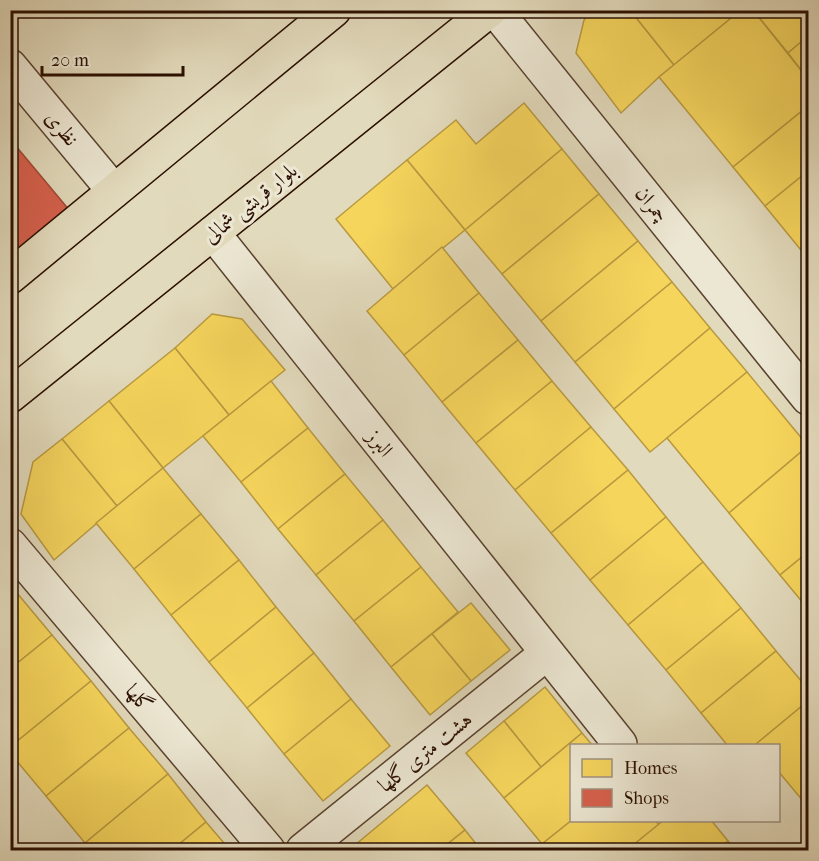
<svg xmlns="http://www.w3.org/2000/svg" width="819" height="861" font-family="'IM FELL French Canon',Amiri,serif">
	<style>
		.homes { fill: #f6d55c; stroke: #b99a40; stroke-width: 1.5 }
		.shops { fill: #d6604d; stroke: #a34836; stroke-width: 1.5 }
		.lines { fill: none; stroke-linecap: round; stroke-linejoin: round }
		.minor-casing { stroke: #59422f; stroke-width: 36 }
		.major-casing { stroke: #2b0f00; stroke-width: 36 }
		.minor { stroke: #ece7d3; stroke-width: 33 }
		.major { stroke: #e2dabc; stroke-width: 33 }
		.labels { text-anchor: middle; dominant-baseline: central; stroke-width: 6; stroke-linejoin: round; paint-order: stroke }
		.street-label { font-size: 21px; fill: #2b0f00; stroke: #ece7d3 }
	</style>
	<rect width="100%" height="100%" fill="#e2dabc"/>
	<filter id="stains"><feTurbulence type="fractalNoise" baseFrequency=".00333" numOctaves="4"/><feColorMatrix values="0 0 0 0 .2 0 0 0 0 .09 0 0 0 0 .02 0 0 0 .5 -.17"/></filter>
	<radialGradient id="worn" r=".72"><stop offset=".6" stop-color="#630" stop-opacity="0"/><stop offset="1" stop-color="#630" stop-opacity=".3"/></radialGradient>
	<g class="homes">
		<polygon points="593,10 630,10 674,65 659,77 621,113 576,53 584,20"/>
		<polygon points="630,10 741,10 674,65"/>
		<polygon points="741,10 753,10 808,79 808,106 733,167 659,77"/>
		<polygon points="753,10 808,10 808,36 788,53"/>
		<polygon points="808,36 808,79 788,53"/>
		<polygon points="524,103 562,149 465,230 407,160 456,120 476,144"/>
		<polygon points="808,106 808,171 765,206 733,167"/>
		<polygon points="562,149 599,194 502,274 465,230"/>
		<polygon points="407,160 465,230 393,289 336,219"/>
		<polygon points="808,171 808,252 805,255 765,206"/>
		<polygon points="599,194 638,241 541,321 502,274"/>
		<polygon points="638,241 672,282 575,362 541,321"/>
		<polygon points="442,247 479,293 404,355 367,311"/>
		<polygon points="672,282 710,328 614,409 575,362"/>
		<polygon points="479,293 518,340 442,402 404,355"/>
		<polygon points="212,314 242,319 285,370 229,415 175,348"/>
		<polygon points="710,328 747,372 650,452 614,409"/>
		<polygon points="518,340 552,381 476,443 442,402"/>
		<polygon points="175,348 229,415 163,468 109,401"/>
		<polygon points="747,372 808,446 729,513 667,438"/>
		<polygon points="271,381 308,428 241,482 203,436"/>
		<polygon points="552,381 591,427 515,490 476,443"/>
		<polygon points="109,401 163,468 117,506 62,439"/>
		<polygon points="591,427 628,470 551,533 515,490"/>
		<polygon points="308,428 345,474 278,529 241,482"/>
		<polygon points="62,439 117,506 54,560 21,514 33,462"/>
		<polygon points="808,446 808,552 780,575 729,513"/>
		<polygon points="163,468 201,514 134,569 96,523"/>
		<polygon points="628,470 666,517 590,580 551,533"/>
		<polygon points="345,474 383,520 316,575 278,529"/>
		<polygon points="201,514 239,560 171,615 134,569"/>
		<polygon points="666,517 703,562 628,625 590,580"/>
		<polygon points="383,520 421,567 354,621 316,575"/>
		<polygon points="808,552 808,609 780,575"/>
		<polygon points="239,560 276,607 209,662 171,615"/>
		<polygon points="703,562 741,608 666,670 628,625"/>
		<polygon points="421,567 458,612 391,667 354,621"/>
		<polygon points="12,587 52,635 10,669 10,588"/>
		<polygon points="471,603 510,650 471,681 432,634"/>
		<polygon points="276,607 314,653 247,708 209,662"/>
		<polygon points="741,608 776,651 701,713 666,670"/>
		<polygon points="432,634 471,681 430,715 391,667"/>
		<polygon points="52,635 91,681 10,747 10,669"/>
		<polygon points="776,651 808,689 808,701 754,746 728,746 701,713"/>
		<polygon points="314,653 351,699 284,754 247,708"/>
		<polygon points="91,681 129,728 46,796 10,753 10,747"/>
		<polygon points="545,687 582,733 541,767 504,721"/>
		<polygon points="351,699 390,746 323,801 284,754"/>
		<polygon points="808,701 808,807 778,771 778,746 758,746 756,744"/>
		<polygon points="504,721 541,767 504,798 466,753"/>
		<polygon points="129,728 168,774 85,843 46,796"/>
		<polygon points="582,733 593,746 572,746 572,820 542,844 504,798"/>
		<polygon points="168,774 206,822 172,850 91,850 85,843"/>
		<polygon points="427,785 465,830 440,850 360,850 355,845"/>
		<polygon points="572,820 655,820 659,825 627,850 547,850 542,844"/>
		<polygon points="664,820 711,820 728,841 717,850 627,850"/>
		<polygon points="206,822 230,850 172,850"/>
		<polygon points="465,830 481,850 440,850"/>
		<polygon points="728,841 736,850 717,850"/>
	</g>
	<polygon class="shops" points="10,139 70,211 10,260"/>
	<g class="lines">
		<g class="minor-casing">
			<g id="minor">
				<polyline points="495,10 808,398"/>
				<polyline points="10,66 114,191"/>
				<polyline points="213,233 620,744"/>
				<polyline points="10,545 268,850"/>
				<polyline points="303,850 547,653"/>
			</g>
		</g>
		<g class="major-casing">
			<g id="major">
				<polyline points="10,277 334,10"/>
				<polyline points="10,396 490,10"/>
			</g>
		</g>
		<use href="#minor" class="minor"/>
		<use href="#major" class="major"/>
	</g>
	<g class="labels">
		<g class="street-label">
			<text transform="translate(62 128) rotate(50)">نظری</text>
			<text transform="translate(250 203) rotate(-39)">بلوار قریشی شمالی</text>
			<text transform="translate(652 204) rotate(51)">چمران</text>
			<text transform="translate(380 443) rotate(52)">البرز</text>
			<text transform="translate(139 698) rotate(50)">گلها</text>
			<text transform="translate(425 752) rotate(-39)">هشت متری گلها</text>
		</g>
	</g>
	<rect width="819" height="861" fill="none" stroke="#e2dabc" stroke-width="36"/>
	<rect x="12" y="12" width="795" height="837" fill="none" stroke="#2b0f00" stroke-width="3"/>
	<rect x="18" y="18" width="783" height="825" fill="none" stroke="#2b0f00" stroke-width="1.5"/>
	<rect x="570" y="744" width="210" height="78" fill="#ece7d3" stroke="#9f917f" stroke-width="1.5"/>
	<rect x="582" y="759" width="30" height="18" fill="#f6d55c" stroke="#9f917f" stroke-width="1.5"/>
	<text x="624" y="774" font-size="18" fill="#2b0f00">Homes</text>
	<rect x="582" y="789" width="30" height="18" fill="#d6604d" stroke="#9f917f" stroke-width="1.5"/>
	<text x="624" y="804" font-size="18" fill="#2b0f00">Shops</text>
	<path d="M42 66v9h141v-9" fill="none" stroke="#2b0f00" stroke-width="3"/>
	<text x="51" y="66" font-size="18" fill="#2b0f00" stroke="#ece7d3" stroke-width="4.5" paint-order="stroke">20 m</text>
	<rect width="100%" height="100%" filter="url(#stains)"/>
	<rect width="100%" height="100%" fill="url(#worn)"/>
</svg>
